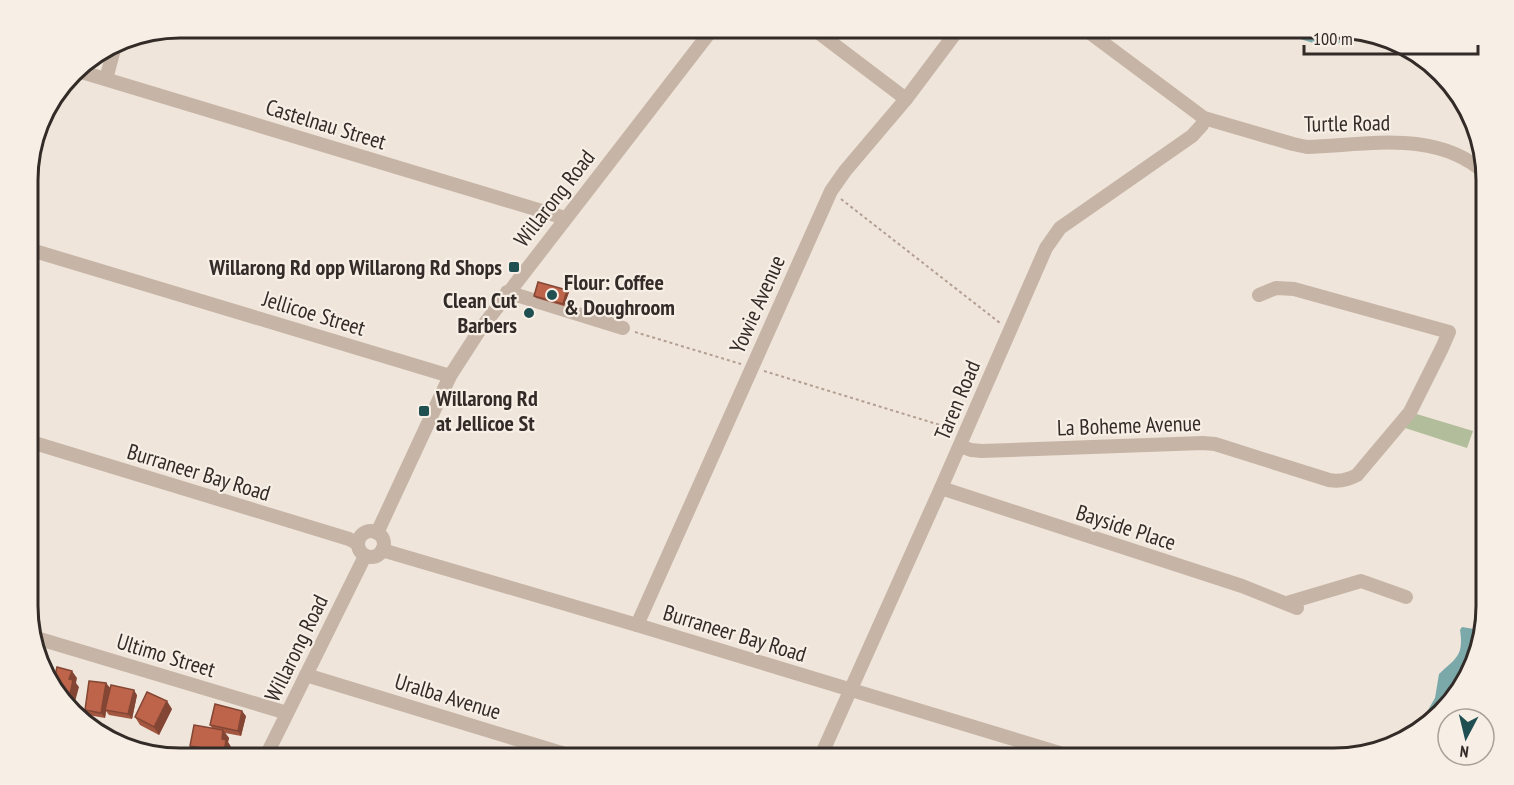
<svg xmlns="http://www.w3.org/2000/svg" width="1514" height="785" font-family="'PT Sans Narrow',sans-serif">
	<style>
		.green { fill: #b2bd9b }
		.water { fill: #7ba9aa }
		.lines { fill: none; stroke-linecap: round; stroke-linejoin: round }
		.path { stroke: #b29f91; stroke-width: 2; stroke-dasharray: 3 3; stroke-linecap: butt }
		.minor { stroke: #c6b5a7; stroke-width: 14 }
		.wall { fill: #a35640 }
		.shaded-wall { fill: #844634 }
		.building { fill: #bd644a; stroke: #844634; stroke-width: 1.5 }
		.poi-dot { fill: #204f51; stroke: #f7efe6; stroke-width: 2 }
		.labels { text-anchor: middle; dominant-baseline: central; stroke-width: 4.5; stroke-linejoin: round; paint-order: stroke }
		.street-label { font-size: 22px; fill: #332b27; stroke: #f7efe6 }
		.poi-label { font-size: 22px; font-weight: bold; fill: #332b27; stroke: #f7efe6; text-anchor: end }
		.rim { fill: none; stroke: #332b27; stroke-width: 3 }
	</style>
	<rect width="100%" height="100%" fill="#efe5da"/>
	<polygon class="green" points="1410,412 1473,431 1467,448 1399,426"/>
	<g class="water">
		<polygon points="1261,27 1334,27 1363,34 1334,45 1320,45"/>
		<path d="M1482,626l-11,47 -52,59 -5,2 21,-36 4,-24c17,-16 25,-18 21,-44l2,-3 12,2z"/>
	</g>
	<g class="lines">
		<g class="path">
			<polyline points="841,199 1000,323"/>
			<polyline points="635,332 741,364"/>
			<polyline points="764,371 953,429"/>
		</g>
		<g class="minor">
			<polyline points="811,27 906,99"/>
			<path d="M1082,27l122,91 89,26 14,3c61,-2 130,-18 179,27"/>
			<polyline points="75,70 565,218"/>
			<polyline points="106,79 116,42"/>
			<polyline points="28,249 450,376"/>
			<polyline points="507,292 623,328"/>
			<polyline points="28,441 349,539 358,544"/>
			<path d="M960,446l11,4 11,1 221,-8 12,1 114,36c11,2 19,0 28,-5l53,-63 32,-64 7,-16 -155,-43 -18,-1 -17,7"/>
			<polyline points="941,488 1242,586 1297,608"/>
			<circle cx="371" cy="544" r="13"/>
			<polyline points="377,533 450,376 479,331 714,27"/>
			<polyline points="382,550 637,625 1076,758"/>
			<polyline points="1287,603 1361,581 1406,597"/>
			<polyline points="637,625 831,191 845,171 906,99 960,27"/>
			<polyline points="33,637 287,713"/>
			<polyline points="306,675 578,758"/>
			<polyline points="265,758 365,556"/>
			<polyline points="820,758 941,488 1046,248 1060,228 1192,136 1202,125 1204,118"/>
		</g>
	</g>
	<g class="wall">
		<polygon points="567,290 569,292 564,306 536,298 534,296"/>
		<polygon points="106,683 110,688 137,695 132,719 109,715 106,711 105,718 88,715 85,710"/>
		<polygon points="172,709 159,735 140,725 135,717"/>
		<polygon points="246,716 241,736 225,733 229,738 228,742 231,747 229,758 220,758 194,752 190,746 212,728 210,725"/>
	</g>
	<g class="shaded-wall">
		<polygon points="567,290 569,292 564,306 563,304"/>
		<polygon points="51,669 55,674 52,689 49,681"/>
		<polygon points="72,671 77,678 76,683 79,687 73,709 68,703 69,679"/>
		<polygon points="106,683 110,688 105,718 101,713"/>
		<polygon points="134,690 137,695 132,719 128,714"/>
		<polygon points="167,701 172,709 159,735 154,727"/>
		<polygon points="242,711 246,716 241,736 238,731"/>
		<polygon points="223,730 229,738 228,742 231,747 229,758 228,758 224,752 222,739"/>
	</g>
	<g class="building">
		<polygon points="538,282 567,290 563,304 534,296"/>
		<polygon points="57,667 72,671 69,679 73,680 68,703 53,691 52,688"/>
		<polygon points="44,668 51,669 49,681"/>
		<polygon points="89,681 106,683 101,713 85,710"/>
		<polygon points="111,685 134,690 128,714 105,710"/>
		<polygon points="147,692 167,701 154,727 135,717"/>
		<polygon points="215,704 242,711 238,731 210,725"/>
		<polygon points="194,725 223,730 222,739 226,740 224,752 190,746"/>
		<polygon points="195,752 210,758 192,758"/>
	</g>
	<g class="poi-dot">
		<rect x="508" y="261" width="12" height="12" rx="3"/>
		<circle cx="552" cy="295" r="6"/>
		<circle cx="529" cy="313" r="6"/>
		<rect x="418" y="405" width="12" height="12" rx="3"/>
	</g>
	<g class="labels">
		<g class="street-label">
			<text transform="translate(1347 123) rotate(-1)">Turtle Road</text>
			<text transform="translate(326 124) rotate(17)">Castelnau Street</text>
			<text transform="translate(554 198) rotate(-52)">Willarong Road</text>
			<text transform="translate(757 304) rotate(-66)">Yowie Avenue</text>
			<text transform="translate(314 313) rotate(17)">Jellicoe Street</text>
			<text transform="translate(957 400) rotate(-67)">Taren Road</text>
			<text transform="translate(1129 425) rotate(-2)">La Boheme Avenue</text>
			<text transform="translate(199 472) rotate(17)">Burraneer Bay Road</text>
			<text transform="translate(1126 527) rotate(18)">Bayside Place</text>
			<text transform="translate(735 633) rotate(17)">Burraneer Bay Road</text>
			<text transform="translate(296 648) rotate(-64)">Willarong Road</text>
			<text transform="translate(166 655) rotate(17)">Ultimo Street</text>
			<text transform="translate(448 696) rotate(17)">Uralba Avenue</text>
		</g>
		<g class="poi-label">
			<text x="502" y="267">Willarong Rd opp Willarong Rd Shops</text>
			<text x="564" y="282" text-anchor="start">Flour: Coffee<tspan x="564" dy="25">&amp; Doughroom</tspan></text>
			<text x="517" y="300">Clean Cut<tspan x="517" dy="25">Barbers</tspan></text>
			<text x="436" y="398" text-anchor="start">Willarong Rd<tspan x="436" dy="25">at Jellicoe St</tspan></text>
		</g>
	</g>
	<path d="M0 0H1514V785H0ZM180 38H1334A142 142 0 0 1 1476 180V606A142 142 0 0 1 1334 748H180A142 142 0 0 1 38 606V180A142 142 0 0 1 180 38Z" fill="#f7efe6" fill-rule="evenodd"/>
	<path class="rim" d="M180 38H1334A142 142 0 0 1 1476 180V606A142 142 0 0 1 1334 748H180A142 142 0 0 1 38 606V180A142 142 0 0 1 180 38Z"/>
	<g transform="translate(1466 737) rotate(187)"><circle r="28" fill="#f7efe6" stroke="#a9a19a" stroke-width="1.5"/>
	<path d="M0-4.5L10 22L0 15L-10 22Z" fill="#204f51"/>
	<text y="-9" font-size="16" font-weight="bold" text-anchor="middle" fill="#332b27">N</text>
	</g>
	<path d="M1304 45v9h174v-9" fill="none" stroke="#332b27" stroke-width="3"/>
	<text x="1313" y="45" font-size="18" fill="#332b27" stroke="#f7efe6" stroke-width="4.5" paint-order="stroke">100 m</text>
</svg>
